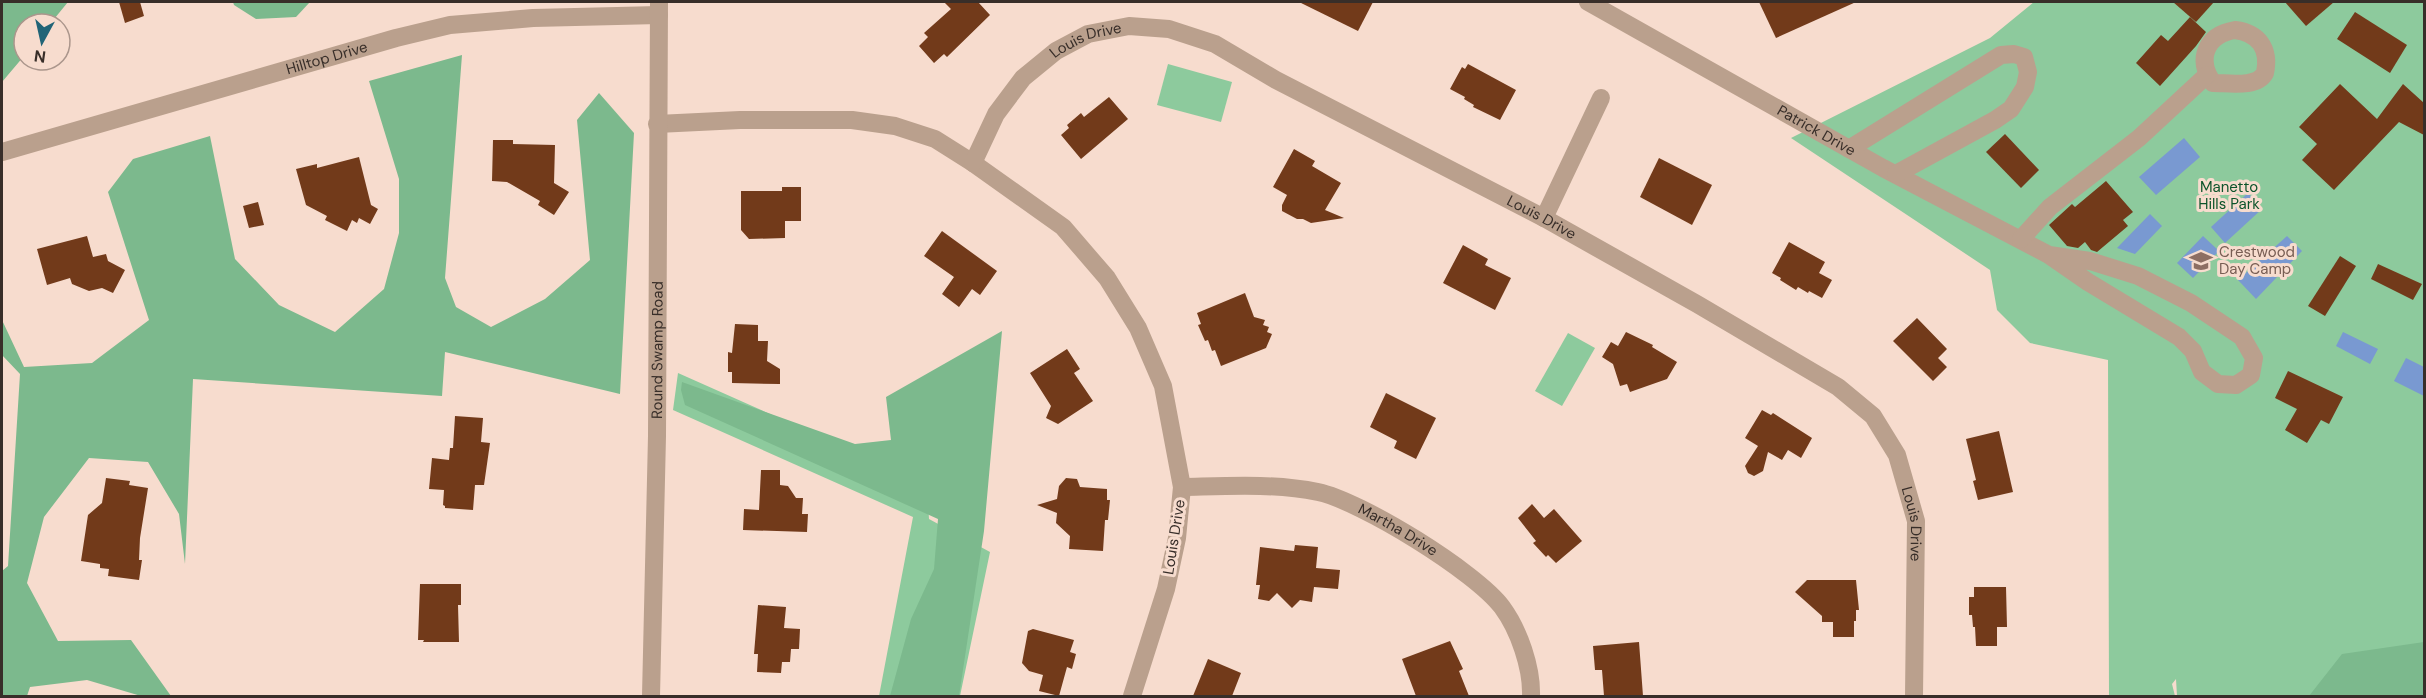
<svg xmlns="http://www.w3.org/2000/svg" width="2426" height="698" font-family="'DM Sans',sans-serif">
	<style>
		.green { fill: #8dca9d }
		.forest { fill: #7cb98d }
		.water { fill: #7999d1 }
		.building { fill: #723a1a }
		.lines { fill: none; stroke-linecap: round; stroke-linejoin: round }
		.minor { stroke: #baa08d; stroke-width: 18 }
		.labels { text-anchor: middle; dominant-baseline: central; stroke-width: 6; stroke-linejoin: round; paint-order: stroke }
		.street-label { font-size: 15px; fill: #382e29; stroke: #f7dcce }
		.park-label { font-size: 15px; fill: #0c542b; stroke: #f7dcce }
		.education-label { font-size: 15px; fill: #785e54; stroke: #f7dcce; text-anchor: start }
	</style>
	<rect width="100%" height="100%" fill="#f7dcce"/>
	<g class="green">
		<polygon points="2034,2 2424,2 2424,696 2177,696 2176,679 2172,684 2175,696 2109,696 2108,360 2030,343 1997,310 1990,270 1791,138 1990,38"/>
		<polygon points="1168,64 1232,82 1221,122 1157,105"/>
		<polygon points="1568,333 1595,348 1562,406 1535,391"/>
		<polygon points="678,373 860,454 924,439 929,519 990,552 960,696 879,696 913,517 673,410"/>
	</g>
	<g class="forest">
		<polygon points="2,2 68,2 50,24 24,24 24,56 2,82"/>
		<polygon points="233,2 310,2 296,17 256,19 234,5"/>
		<polygon points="462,55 445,278 456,307 491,327 545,299 590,260 577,120 599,93 634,133 620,394 445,352 442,396 193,379 185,564 179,514 148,462 89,458 44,517 27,583 58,641 131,640 171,696 141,696 87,680 30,687 27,696 2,696 2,571 8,566 20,374 2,355 2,320 24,367 92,363 149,320 108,192 133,159 210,136 235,259 279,305 335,332 384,289 399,233 399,179 369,81"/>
		<polygon points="1002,331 984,531 959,696 890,696 911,619 934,569 938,519 685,405 681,390 682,382 855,444 891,440 886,397"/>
		<polygon points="2424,642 2424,696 2309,696 2342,654"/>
	</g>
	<g class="water">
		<polygon points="2184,138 2200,157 2156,195 2139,177"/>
		<polygon points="2248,193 2262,209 2225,243 2211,227"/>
		<polygon points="2150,214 2162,226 2135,254 2117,248"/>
		<polygon points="2203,236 2219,251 2193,278 2177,263"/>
		<polygon points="2287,236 2302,251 2256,299 2238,280"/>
		<polygon points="2343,332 2378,349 2370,364 2336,346"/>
		<polygon points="2406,358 2424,367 2424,396 2394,381"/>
	</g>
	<g class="building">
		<polygon points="119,2 140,2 144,16 125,23"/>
		<polygon points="944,2 978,2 990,15 947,57 944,54 934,63 919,46 928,37 924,33 951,9"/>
		<polygon points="1299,2 1373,2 1358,31"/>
		<polygon points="1759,2 1856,2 1776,38"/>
		<polygon points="2173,2 2214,2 2196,22"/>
		<polygon points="2285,2 2334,2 2306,26"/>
		<polygon points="2355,12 2407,45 2390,73 2337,39"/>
		<polygon points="2190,17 2206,32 2196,46 2160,86 2136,63 2161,35 2168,41"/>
		<polygon points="1468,64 1516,90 1500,120 1473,107 1474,105 1464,99 1465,97 1450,89 1462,67 1465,69"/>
		<polygon points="2340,84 2377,119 2403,84 2424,103 2424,135 2399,122 2334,190 2302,160 2317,144 2299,127"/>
		<polygon points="1109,97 1128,119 1081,159 1061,135 1069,128 1067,125 1081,113 1084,117"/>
		<polygon points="2005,134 2039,170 2021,188 1986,152"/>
		<polygon points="493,140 513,140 513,144 555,145 554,183 569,192 554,215 538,205 540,201 507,182 492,181"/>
		<polygon points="1294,149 1315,161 1312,166 1341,183 1325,210 1344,218 1311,223 1303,219 1297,219 1282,211 1282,205 1287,195 1273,187"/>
		<polygon points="359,157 371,205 378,209 370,224 359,218 357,223 352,220 347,231 325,220 327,216 306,205 296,169 317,164 317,168"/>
		<polygon points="1659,158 1712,185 1692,225 1640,197"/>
		<polygon points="2106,181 2133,212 2123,220 2128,226 2097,252 2091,250 2085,242 2078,248 2067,246 2049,225 2072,204 2075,207"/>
		<polygon points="782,187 801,187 801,221 785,221 785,238 749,239 741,230 741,191 782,191"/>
		<polygon points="258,202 264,225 249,228 243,206"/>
		<polygon points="942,231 997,271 980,295 972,289 959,307 942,294 954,277 924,256"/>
		<polygon points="87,236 93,257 106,254 108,261 125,270 113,293 102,288 89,291 72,284 70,278 47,285 37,249"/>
		<polygon points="1789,242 1825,262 1819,273 1832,280 1822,298 1809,291 1808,293 1798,287 1796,290 1780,280 1781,278 1772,273"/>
		<polygon points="1463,245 1488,259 1485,265 1511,278 1495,310 1443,283"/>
		<polygon points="2340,256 2356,266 2325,316 2308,306"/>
		<polygon points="2378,264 2422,284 2413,300 2371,279"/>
		<polygon points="1245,293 1254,317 1265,320 1263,325 1269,327 1267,332 1272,334 1266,348 1221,366 1215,350 1212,351 1208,340 1205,341 1198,325 1201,324 1197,313"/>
		<polygon points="1917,318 1947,349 1938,358 1947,367 1933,381 1893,341"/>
		<polygon points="735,324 758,325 758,341 768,341 767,361 780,369 780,384 732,383 732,372 728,372 728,352 732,353"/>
		<polygon points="1626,332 1653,345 1652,347 1677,362 1667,379 1630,392 1627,384 1620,386 1613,364 1602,357 1611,342 1618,346"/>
		<polygon points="1067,349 1080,369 1074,373 1093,401 1058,424 1046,418 1051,406 1030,373"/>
		<polygon points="2288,371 2343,397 2329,424 2321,420 2307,443 2285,430 2297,409 2275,398"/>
		<polygon points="1386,393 1436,418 1416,459 1394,448 1397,441 1370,427"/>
		<polygon points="1762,410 1771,415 1773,413 1812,438 1801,458 1788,450 1782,460 1768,452 1763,471 1754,476 1748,473 1745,466 1758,446 1745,438"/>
		<polygon points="455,416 483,418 481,442 490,443 484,485 475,485 473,510 445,508 445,506 443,505 444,490 429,489 432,458 449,460 450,448 453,448"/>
		<polygon points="1999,431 2013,492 1978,500 1973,481 1976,480 1966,439"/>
		<polygon points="761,470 780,470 780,485 788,486 796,498 803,498 802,514 808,514 807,532 743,530 744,509 759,510"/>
		<polygon points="106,478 130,481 129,485 148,488 140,538 139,560 142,560 139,580 108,576 109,569 100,568 100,564 81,561 88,515 102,503"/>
		<polygon points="1066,478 1077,479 1080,487 1107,489 1107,500 1110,500 1108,520 1105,520 1103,551 1069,549 1070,536 1056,523 1057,513 1037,505 1057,499 1059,486"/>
		<polygon points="1532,504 1544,518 1554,509 1582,541 1556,563 1548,555 1546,557 1533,543 1536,541 1518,518"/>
		<polygon points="1295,545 1318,547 1316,568 1340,570 1338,589 1314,587 1312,602 1300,600 1292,608 1277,593 1269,601 1258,599 1260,585 1256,585 1260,547 1294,551"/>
		<polygon points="1807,580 1856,580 1859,610 1856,610 1856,621 1854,621 1854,637 1833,637 1833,622 1822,622 1822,616 1795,592"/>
		<polygon points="420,584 461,584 461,605 458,605 459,642 423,642 424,640 418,640"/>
		<polygon points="1974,587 2006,587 2007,627 1997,627 1997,646 1976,646 1975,627 1973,627 1972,615 1969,615 1969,597 1974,597"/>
		<polygon points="758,605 786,607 784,628 800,629 799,649 791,649 790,662 782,662 781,673 757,672 758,654 754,654"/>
		<polygon points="1033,629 1074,640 1070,652 1076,654 1072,669 1067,667 1059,696 1039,691 1043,675 1029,671 1022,663 1028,631"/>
		<polygon points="1450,641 1463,669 1459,671 1469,696 1416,696 1402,659"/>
		<polygon points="1639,642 1643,696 1604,696 1602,670 1595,670 1593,646"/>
		<polygon points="1208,659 1241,673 1232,696 1193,696"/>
	</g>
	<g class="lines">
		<g class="minor">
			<path id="s1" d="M1588,2l295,166 166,87 39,27 91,55 14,14 9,21 16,12 18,1 15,-10 3,-17 -12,-21 -51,-34 -53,-27 -48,-15 -41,-6"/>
			<path d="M2235,30c24,3 35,19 30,43 -8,15 -36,10 -52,10 -17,-24 -7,-48 22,-53z"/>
			<polyline points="657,124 740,120 852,120 895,126 935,139 973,163 1063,227 1107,278 1138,328 1163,386 1182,487 1177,538 1166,589 1132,696"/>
			<polyline points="1849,149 2001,55 2014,54 2024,57 2028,72 2025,87 2011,109 1995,120 1896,174"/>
			<path id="s2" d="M2,152l394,-114 54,-13 83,-7 126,-3"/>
			<path id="s3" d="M973,163l23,-49 27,-36 33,-27 32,-17 41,-8 40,3 46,15 61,36 268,138 153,86 141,83 35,29 24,39 19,66 -2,175"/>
			<polyline points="1544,218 1601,98"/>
			<polyline points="2021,239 2050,207 2139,138 2207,75"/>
			<path id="s4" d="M1182,487c46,-1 91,-4 136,5 43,9 158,80 184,115 17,23 30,61 29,89"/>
			<path id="s5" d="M651,696l6,-260 2,-434"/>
		</g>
	</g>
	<defs>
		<g id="school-bare" transform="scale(1.8)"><path d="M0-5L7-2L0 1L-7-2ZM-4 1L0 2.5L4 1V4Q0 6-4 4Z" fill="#8d6e63" stroke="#f7dcce" stroke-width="2.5" paint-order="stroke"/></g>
	</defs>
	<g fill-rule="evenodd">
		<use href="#school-bare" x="2201" y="261"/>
	</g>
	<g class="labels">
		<g class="street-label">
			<text stroke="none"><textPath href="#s3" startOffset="174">Louis Drive</textPath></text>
			<text stroke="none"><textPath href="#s2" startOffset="338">Hilltop Drive</textPath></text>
			<text stroke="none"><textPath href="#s1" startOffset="262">Patrick Drive</textPath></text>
			<text stroke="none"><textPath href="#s3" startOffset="678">Louis Drive</textPath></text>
			<text stroke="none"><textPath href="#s5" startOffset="346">Round Swamp Road</textPath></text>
			<text stroke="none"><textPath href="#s3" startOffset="1182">Louis Drive</textPath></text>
			<text stroke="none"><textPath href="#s4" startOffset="225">Martha Drive</textPath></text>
			<text transform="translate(1174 537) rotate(-81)">Louis Drive</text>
		</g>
		<g class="park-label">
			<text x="2229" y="187">Manetto<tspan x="2229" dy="17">Hills Park</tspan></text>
		</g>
		<g class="education-label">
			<text x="2219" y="252">Crestwood<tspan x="2219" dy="17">Day Camp</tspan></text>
		</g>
	</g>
	<rect width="2426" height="698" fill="none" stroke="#382e29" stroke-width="6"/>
	<g transform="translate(42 42) rotate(188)"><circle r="28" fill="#f7dcce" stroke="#ab968c" stroke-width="1.5"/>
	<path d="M0-4.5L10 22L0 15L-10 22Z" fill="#216477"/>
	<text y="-9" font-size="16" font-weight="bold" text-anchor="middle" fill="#382e29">N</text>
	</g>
</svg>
